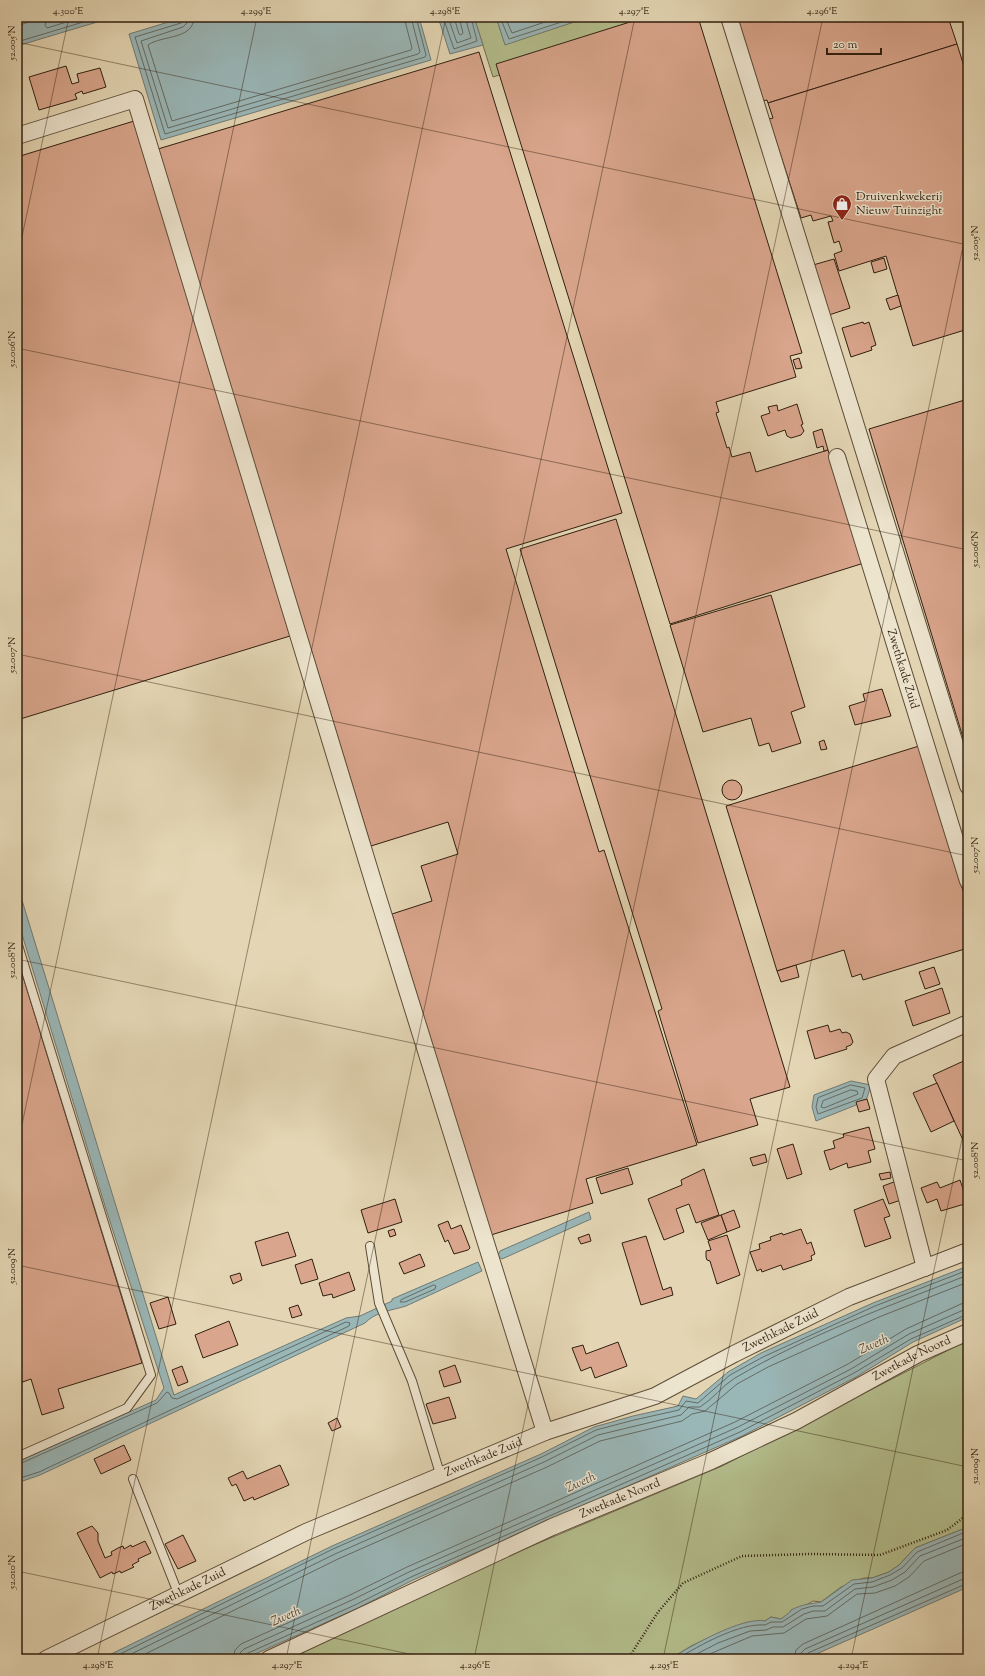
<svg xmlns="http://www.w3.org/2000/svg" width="985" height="1676" font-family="'Sorts Mill Goudy',serif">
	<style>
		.green { fill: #b4be8d; stroke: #726e4e }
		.water { fill: #9ab7b8; stroke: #707a74 }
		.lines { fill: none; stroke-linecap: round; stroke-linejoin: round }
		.shore { stroke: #656b64; stroke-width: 1 }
		.building { fill: #d9a58c; stroke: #301f0f }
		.service-casing { stroke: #5d4d38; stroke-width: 10 }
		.minor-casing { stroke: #5d4d38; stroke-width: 18 }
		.path { stroke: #301f0f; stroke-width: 2.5; stroke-dasharray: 1 2; stroke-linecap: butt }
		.service { stroke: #ede4ce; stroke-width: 8 }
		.minor { stroke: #ede4ce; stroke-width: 16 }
		.ticks { fill: none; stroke: #301f0f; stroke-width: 1; stroke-opacity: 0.45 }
		.labels { text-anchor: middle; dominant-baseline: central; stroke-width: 3; stroke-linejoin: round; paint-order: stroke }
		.poi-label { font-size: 12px; fill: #301f0f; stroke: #ede4ce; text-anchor: start }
		.street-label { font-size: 12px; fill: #301f0f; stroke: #ede4ce }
		.water-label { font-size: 13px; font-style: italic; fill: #504d42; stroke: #ede4ce }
		.neatline { fill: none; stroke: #301f0f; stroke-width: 1.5 }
		.ticks-label { font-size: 10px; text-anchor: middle; fill: #301f0f }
	</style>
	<rect width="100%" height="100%" fill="#e4d6b4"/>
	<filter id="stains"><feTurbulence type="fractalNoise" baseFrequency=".005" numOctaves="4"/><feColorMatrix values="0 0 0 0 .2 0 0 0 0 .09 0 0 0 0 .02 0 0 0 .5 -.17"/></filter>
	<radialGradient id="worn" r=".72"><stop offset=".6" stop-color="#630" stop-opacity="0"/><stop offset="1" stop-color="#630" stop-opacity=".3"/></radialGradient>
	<g class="green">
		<polygon points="17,17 44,17 17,26"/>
		<polygon points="474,17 496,17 505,44 589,17 686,17 493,77"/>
		<polygon points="968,1340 968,1527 915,1548 899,1565 889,1572 872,1578 864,1578 841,1587 821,1602 813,1601 781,1619 771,1617 765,1621 715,1635 691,1646 670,1659 276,1659 441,1584 722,1466"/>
	</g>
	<g class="water">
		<polygon points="44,17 114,17 17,46 17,26"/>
		<polygon points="185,17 419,17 431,60 161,140 129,34"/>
		<polygon points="438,17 474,17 483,45 450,54"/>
		<polygon points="496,17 589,17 505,45"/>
		<path d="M17,884l157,511 172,-77 14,-2 32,-15v-2l86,-37 4,9 -76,35c-13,4 -31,6 -41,17l-325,152 -23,8v-21l139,-62 8,-12 -59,-182 -88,-288z"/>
		<polygon points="851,1081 871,1085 866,1101 816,1121 812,1107 814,1095"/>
		<polygon points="589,1212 591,1219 502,1259 498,1256 500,1251"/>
		<polygon points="968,1266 968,1317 913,1342 856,1377 742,1436 413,1580 356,1609 244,1659 101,1659 332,1546 541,1454 594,1427 633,1416 678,1406 683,1396 696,1399 728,1372 761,1353 873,1303"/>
		<path d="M968,1527v60l-163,72h-135c19,-12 73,-43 95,-38l6,-4 10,2 9,-7 1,-2c12,-6 18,-6 30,-8l31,-22 20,-2 17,-6 10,-7 16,-17z"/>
	</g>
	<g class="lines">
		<g class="shore">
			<polyline points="48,17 45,25 47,28 83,17"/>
			<polyline points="183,17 181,23 135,37 165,134 425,57 426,55 416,17"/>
			<polyline points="188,17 187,23 183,27 141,41 168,128 418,54 420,52 411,17"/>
			<path d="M194,17c0,23 -32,18 -46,28l24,76 239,-71 1,-2 -8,-31"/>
			<polyline points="443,17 454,49 477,41 471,17"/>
			<polyline points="448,17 457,43 471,38 465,17"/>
			<polyline points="454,17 459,34 461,35 463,33 459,17"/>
			<polyline points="500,17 509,39 577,17"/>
			<polyline points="505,17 512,33 560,17"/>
			<polyline points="17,42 100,17"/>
			<polygon points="851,1085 865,1088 862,1098 818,1114 816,1107 818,1098"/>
			<polygon points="851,1090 857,1091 858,1094 824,1108 821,1107 823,1101"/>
			<polygon points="434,1285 436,1286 435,1289 405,1302 400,1302 401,1300"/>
			<polyline points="17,1465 157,1403 167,1392 169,1393 172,1398 177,1399 346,1322 350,1323 349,1326 39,1472 17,1479"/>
			<polyline points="110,1659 333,1549 542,1457 596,1430 634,1420 679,1410 686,1401 698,1403 730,1375 763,1357 875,1306 968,1270"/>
			<path d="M121,1659l214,-105 209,-92 54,-27 83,-20 8,-8h11c13,-8 22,-21 35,-29 73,-43 154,-72 233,-103"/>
			<polyline points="135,1659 338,1559 547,1467 600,1441 682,1421 692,1414 705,1411 737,1384 768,1367 879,1317 968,1282"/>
			<polyline points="233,1659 235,1650 241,1644 350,1595 407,1567 735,1422 848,1364 906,1329 961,1304 968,1302"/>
			<polyline points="239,1659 240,1653 244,1649 352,1600 409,1572 738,1427 851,1369 909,1334 968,1308"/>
			<polyline points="244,1659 246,1654 355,1605 411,1577 740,1432 854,1373 911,1339 968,1314"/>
			<path d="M677,1659c23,-14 62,-36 88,-34l6,-3h11l20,-13 11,-3h10l31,-22 18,-2 18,-7 12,-7 15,-16 51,-21"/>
			<polyline points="687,1659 718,1643 750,1631 766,1630 773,1627 783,1627 804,1614 813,1611 825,1611 855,1589 873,1587 892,1580 905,1572 920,1556 968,1537"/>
			<polyline points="698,1659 752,1636 784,1633 806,1619 827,1616 857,1594 875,1593 895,1586 909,1577 924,1561 968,1543"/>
			<polyline points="794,1659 796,1650 803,1644 960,1573 968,1572"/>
			<polyline points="800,1659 801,1653 805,1649 963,1579 968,1578"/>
			<polyline points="805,1659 808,1653 968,1583"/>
		</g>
	</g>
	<g class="building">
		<polygon points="646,17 698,17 802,353 790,356 796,377 716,402 719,412 716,413 727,448 729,447 732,457 750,452 756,472 828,450 864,563 670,624 496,64"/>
		<polygon points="736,17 948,17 957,44 768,103 767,100 762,101"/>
		<polygon points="957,44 968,79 968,329 913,346 886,256 839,271 834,254 842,251 839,241 834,243 828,222 833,221 831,216 813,221 811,215 801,218 769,119 773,118 768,103"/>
		<polygon points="479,52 622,513 506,549 599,852 604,850 697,1145 586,1179 593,1203 491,1235 392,914 432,901 421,866 458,854 448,822 371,846 158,149"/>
		<polygon points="66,66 72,84 79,82 77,74 100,68 106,87 83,94 82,91 75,94 77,99 39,110 29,77"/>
		<polygon points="134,121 290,636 17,720 17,157"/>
		<polygon points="884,258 887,269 874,273 871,262"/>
		<polygon points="834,259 850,308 829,315 813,265"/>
		<polygon points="898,295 901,306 890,310 886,299"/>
		<polygon points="863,322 864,324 869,322 876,345 871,347 872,350 851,357 842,328"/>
		<polygon points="799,358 802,368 796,369 793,360"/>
		<polygon points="968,399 968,754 869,429"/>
		<polygon points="797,404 803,424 801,425 804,431 801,435 791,438 787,436 785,430 768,436 761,416 770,413 768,407 777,405 778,411"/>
		<polygon points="822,429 828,450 824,451 823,446 817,448 813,432"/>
		<polygon points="616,519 790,1087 750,1099 758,1125 698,1143 658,1011 662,1009 520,549"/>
		<polygon points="771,595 805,707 791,712 801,743 772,752 769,743 759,746 751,718 703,732 670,625"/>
		<polygon points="882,689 891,716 855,725 849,706 865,701 863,694"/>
		<polygon points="824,740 827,749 821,750 819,742"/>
		<polygon points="919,746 968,907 968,948 863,980 861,974 852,977 844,950 777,971 726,806"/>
		<circle cx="732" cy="790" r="10"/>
		<polygon points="17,957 142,1363 58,1389 64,1408 42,1415 31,1379 17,1384"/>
		<polygon points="796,965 799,977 781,982 777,971"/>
		<polygon points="934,967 940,984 925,989 919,972"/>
		<polygon points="942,988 950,1013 913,1026 905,1001"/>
		<polygon points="828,1025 830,1032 840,1029 842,1033 846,1032 850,1034 853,1042 851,1045 846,1047 847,1049 815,1059 807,1031"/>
		<polygon points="968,1059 968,1151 933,1075"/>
		<polygon points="937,1083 954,1121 931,1132 913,1093"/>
		<polygon points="867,1099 870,1109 859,1112 856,1102"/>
		<polygon points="869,1127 875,1149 868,1151 871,1162 848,1168 847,1163 830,1170 824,1151 835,1148 833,1141 844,1137 843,1134"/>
		<polygon points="793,1144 802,1174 787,1179 777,1149"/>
		<polygon points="765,1154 767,1162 753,1166 750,1158"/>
		<polygon points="628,1168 633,1184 601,1194 596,1178"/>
		<polygon points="704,1169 719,1215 696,1223 689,1204 676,1209 684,1232 664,1240 648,1199 682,1185 681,1180"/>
		<polygon points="890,1172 891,1178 881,1180 879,1174"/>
		<polygon points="960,1180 968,1203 941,1211 937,1199 927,1203 921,1188 937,1182 940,1188"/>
		<polygon points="894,1182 901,1200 889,1204 883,1186"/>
		<polygon points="395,1199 402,1222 368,1233 361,1210"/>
		<polygon points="883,1199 890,1216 884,1218 891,1238 865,1247 854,1210"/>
		<polygon points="734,1210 740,1227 727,1232 721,1215"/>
		<polygon points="721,1215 727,1232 708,1240 701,1223"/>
		<polygon points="448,1221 451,1229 461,1225 470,1248 468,1250 454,1254 448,1240 445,1242 438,1225"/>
		<polygon points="394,1229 396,1235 390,1237 388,1231"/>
		<polygon points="801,1229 807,1244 811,1242 815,1254 811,1256 812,1260 783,1270 781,1265 762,1272 761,1269 757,1271 750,1252 760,1249 759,1244 771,1240 770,1237 782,1233 783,1235"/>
		<polygon points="288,1232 296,1256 262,1266 255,1242"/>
		<polygon points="589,1234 591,1241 581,1244 578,1238"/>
		<polygon points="727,1235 740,1275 717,1284 710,1261 707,1260 706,1257 706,1251 711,1250 708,1241"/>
		<polygon points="646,1236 663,1290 671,1287 673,1295 641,1305 622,1243"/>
		<polygon points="420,1254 425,1266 404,1274 399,1263"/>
		<polygon points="312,1259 318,1279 301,1284 295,1265"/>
		<polygon points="349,1272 355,1290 333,1298 332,1294 323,1296 319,1283"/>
		<polygon points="240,1273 242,1280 233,1284 230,1276"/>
		<polygon points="168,1297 176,1324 159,1329 150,1303"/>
		<polygon points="298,1305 302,1315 292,1318 289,1308"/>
		<polygon points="229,1321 238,1345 203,1358 195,1335"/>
		<polygon points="618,1342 627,1366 595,1378 591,1367 581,1371 572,1348 583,1345 586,1354"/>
		<polygon points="455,1365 461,1382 444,1387 439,1371"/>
		<polygon points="182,1366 188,1382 178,1386 172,1370"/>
		<polygon points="449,1397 456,1418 433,1424 426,1404"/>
		<polygon points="337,1418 341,1427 332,1431 328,1423"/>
		<polygon points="124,1445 131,1460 101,1474 94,1459"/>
		<polygon points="280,1465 289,1485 254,1500 253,1497 244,1501 236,1484 232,1486 228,1478 243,1471 247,1479"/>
		<polygon points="92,1526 98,1533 98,1541 105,1558 112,1555 111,1552 118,1548 123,1546 124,1549 131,1545 132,1547 145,1541 151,1553 138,1559 139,1561 132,1565 134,1567 121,1573 120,1571 113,1574 112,1572 100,1578 77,1533"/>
		<polygon points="183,1535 196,1561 178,1569 165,1544"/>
	</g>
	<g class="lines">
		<g class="service-casing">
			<g id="service">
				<polyline points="17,942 151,1375 127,1408 17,1457"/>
				<polyline points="370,1246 379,1303 412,1381 441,1477"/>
				<polyline points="133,1479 178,1593"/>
				<polyline points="17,1652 20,1659"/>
			</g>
		</g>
		<g class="minor-casing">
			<g id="minor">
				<polyline points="729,17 968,786"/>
				<polyline points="17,136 135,99 377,894 545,1432"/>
				<path id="s1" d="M837,457l131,424"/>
				<polyline points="925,1268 876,1079 894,1056 968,1023"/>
				<path id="s2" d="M46,1659l260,-127 239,-100 110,-36 79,-42 115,-57 119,-46"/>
				<path id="s3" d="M269,1659l283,-132 159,-66 85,-40 122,-67 50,-22"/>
			</g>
		</g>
		<polyline class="path" points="628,1659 658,1612 683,1583 742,1556 810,1554 880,1555 947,1530 968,1514"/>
		<use href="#service" class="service"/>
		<use href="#minor" class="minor"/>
	</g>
	<path class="ticks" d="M17,42l951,203M17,260l52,-243M17,348l951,202M17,654l951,202M17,959l951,202M17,1148l240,-1131M17,1265l951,202M17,1571l416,88M97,1659l349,-1642M286,1659l349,-1642M474,1659l349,-1642M663,1659l305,-1436M851,1659l117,-548"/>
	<defs>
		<g id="shop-pin" transform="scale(1)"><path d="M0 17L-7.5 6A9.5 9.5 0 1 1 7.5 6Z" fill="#8f2418" stroke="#ede4ce"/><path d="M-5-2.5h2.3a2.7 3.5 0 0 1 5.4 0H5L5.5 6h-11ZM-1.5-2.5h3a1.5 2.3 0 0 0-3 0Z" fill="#fff"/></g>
	</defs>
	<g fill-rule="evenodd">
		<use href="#shop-pin" x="842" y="204"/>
	</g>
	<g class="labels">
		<g class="poi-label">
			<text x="856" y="197">Druivenkwekerij<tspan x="856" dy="14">Nieuw Tuinzight</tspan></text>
		</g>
		<g class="street-label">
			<text stroke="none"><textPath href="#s1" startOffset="222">Zwethkade Zuid</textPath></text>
			<text stroke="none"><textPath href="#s2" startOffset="806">Zwethkade Zuid</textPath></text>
			<text stroke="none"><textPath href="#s3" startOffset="710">Zwetkade Noord</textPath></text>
			<text stroke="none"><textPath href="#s2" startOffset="482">Zwethkade Zuid</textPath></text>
			<text stroke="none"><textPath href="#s3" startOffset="386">Zwetkade Noord</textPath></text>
			<text stroke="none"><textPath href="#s2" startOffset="158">Zwethkade Zuid</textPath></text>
		</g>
		<g class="water-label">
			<text transform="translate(874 1345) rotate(-23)">Zweth</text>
			<text transform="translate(581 1483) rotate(-25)">Zweth</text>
			<text transform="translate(286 1617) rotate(-24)">Zweth</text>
		</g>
	</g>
	<rect width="985" height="1676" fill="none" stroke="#e4d6b4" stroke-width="44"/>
	<path d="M827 48v6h54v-6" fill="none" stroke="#301f0f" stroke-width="2"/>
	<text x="833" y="48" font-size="12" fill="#301f0f" stroke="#ede4ce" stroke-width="3" paint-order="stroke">20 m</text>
	<rect x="22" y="22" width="941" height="1632" class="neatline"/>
	<g class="ticks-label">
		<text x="68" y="14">4.300°E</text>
		<text x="256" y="14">4.299°E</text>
		<text x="445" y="14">4.298°E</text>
		<text x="634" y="14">4.297°E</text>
		<text x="822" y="14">4.296°E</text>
		<text transform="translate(11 43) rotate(-90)" y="4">52.005°N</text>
		<text transform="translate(974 243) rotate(-90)" y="4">52.005°N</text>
		<text transform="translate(11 349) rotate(-90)" y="4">52.006°N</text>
		<text transform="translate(974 549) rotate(-90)" y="4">52.006°N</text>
		<text transform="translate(11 655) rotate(-90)" y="4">52.007°N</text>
		<text transform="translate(974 855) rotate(-90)" y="4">52.007°N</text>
		<text transform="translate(11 960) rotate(-90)" y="4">52.008°N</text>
		<text transform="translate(974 1160) rotate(-90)" y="4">52.008°N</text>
		<text transform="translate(11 1266) rotate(-90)" y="4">52.009°N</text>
		<text transform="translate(974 1466) rotate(-90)" y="4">52.009°N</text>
		<text transform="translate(11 1572) rotate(-90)" y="4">52.010°N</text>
		<text x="98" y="1668">4.298°E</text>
		<text x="287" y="1668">4.297°E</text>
		<text x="475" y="1668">4.296°E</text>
		<text x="664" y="1668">4.295°E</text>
		<text x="853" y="1668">4.294°E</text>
	</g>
	<rect width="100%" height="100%" filter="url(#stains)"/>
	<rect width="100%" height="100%" fill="url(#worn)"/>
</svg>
